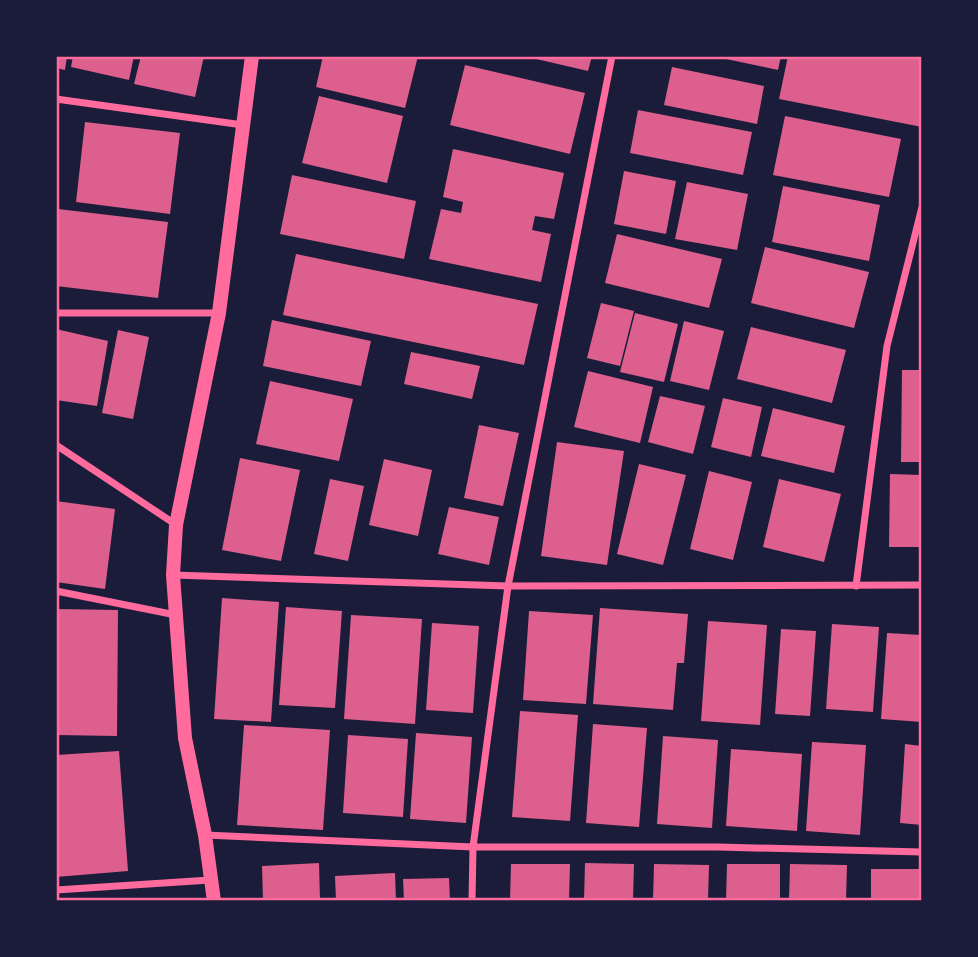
<svg xmlns="http://www.w3.org/2000/svg" width="978" height="957" font-family="Helvetica,sans-serif">
	<style>
		.building { fill: #dd5f8e }
		.lines { fill: none; stroke-linecap: round; stroke-linejoin: round }
		.minor { stroke: #ff6b9d; stroke-width: 7 }
		.secondary { stroke: #ff6b9d; stroke-width: 14 }
		.neatline { fill: none; stroke: #ff6b9d; stroke-width: 2.5 }
	</style>
	<rect width="100%" height="100%" fill="#1b1b3a"/>
	<g class="building">
		<polygon points="56,56 67,56 65,70 56,68"/>
		<polygon points="73,56 134,56 129,80 71,67"/>
		<polygon points="141,56 204,56 195,97 134,84"/>
		<polygon points="323,56 418,56 405,108 316,87"/>
		<polygon points="533,56 592,56 588,71 532,58"/>
		<polygon points="712,56 781,56 778,70"/>
		<polygon points="788,56 922,56 922,127 779,99"/>
		<polygon points="465,65 585,93 570,154 450,125"/>
		<polygon points="672,67 764,86 757,124 664,105"/>
		<polygon points="319,96 403,116 387,183 302,163"/>
		<polygon points="638,110 752,132 743,175 630,153"/>
		<polygon points="785,116 901,139 889,197 773,175"/>
		<polygon points="85,122 180,133 170,214 76,202"/>
		<polygon points="453,149 564,173 554,219 535,216 532,230 551,234 541,282 429,259 441,209 461,213 463,202 443,197"/>
		<polygon points="624,171 676,181 666,234 614,224"/>
		<polygon points="292,175 416,201 404,259 280,234"/>
		<polygon points="687,182 748,194 737,250 675,239"/>
		<polygon points="783,186 880,205 869,261 772,242"/>
		<polygon points="58,209 168,222 158,298 56,286"/>
		<polygon points="617,234 722,259 709,308 605,283"/>
		<polygon points="765,247 869,272 854,328 751,303"/>
		<polygon points="296,254 538,304 524,365 283,315"/>
		<polygon points="601,303 634,311 620,366 587,358"/>
		<polygon points="635,313 678,324 664,382 620,372"/>
		<polygon points="272,320 371,341 361,386 263,366"/>
		<polygon points="684,321 724,331 709,390 670,381"/>
		<polygon points="751,327 846,350 832,403 737,379"/>
		<polygon points="56,329 108,341 97,406 56,400"/>
		<polygon points="118,330 149,337 133,419 102,413"/>
		<polygon points="411,352 480,366 472,399 404,384"/>
		<polygon points="902,370 922,370 922,462 901,462"/>
		<polygon points="588,371 653,387 640,443 574,427"/>
		<polygon points="270,381 353,399 339,461 256,444"/>
		<polygon points="660,396 705,406 693,454 648,442"/>
		<polygon points="723,398 762,407 751,457 711,447"/>
		<polygon points="773,408 845,426 834,473 761,456"/>
		<polygon points="479,425 519,433 503,506 464,498"/>
		<polygon points="557,442 624,451 607,565 541,556"/>
		<polygon points="240,458 300,470 281,561 222,550"/>
		<polygon points="384,459 432,470 418,536 369,525"/>
		<polygon points="639,464 686,475 663,565 617,554"/>
		<polygon points="709,471 752,482 733,560 690,549"/>
		<polygon points="890,474 922,475 922,547 889,547"/>
		<polygon points="330,479 364,486 348,561 314,554"/>
		<polygon points="779,479 841,494 824,562 763,547"/>
		<polygon points="56,501 115,509 105,589 56,582"/>
		<polygon points="449,507 499,517 489,565 438,554"/>
		<polygon points="222,598 279,602 271,722 214,719"/>
		<polygon points="286,607 342,611 335,708 279,705"/>
		<polygon points="600,608 688,614 684,663 677,663 673,710 593,704"/>
		<polygon points="56,609 118,610 117,736 56,735"/>
		<polygon points="529,611 593,615 586,704 523,700"/>
		<polygon points="351,615 422,619 415,724 344,719"/>
		<polygon points="708,621 767,625 760,725 701,721"/>
		<polygon points="432,623 479,626 473,713 426,710"/>
		<polygon points="832,624 879,627 873,712 826,709"/>
		<polygon points="781,629 816,631 810,716 775,714"/>
		<polygon points="887,633 922,635 922,722 881,719"/>
		<polygon points="520,711 578,715 570,821 512,817"/>
		<polygon points="593,724 647,728 639,827 586,823"/>
		<polygon points="244,725 330,730 323,830 237,825"/>
		<polygon points="416,733 472,737 466,823 410,819"/>
		<polygon points="348,735 408,739 403,817 343,813"/>
		<polygon points="663,736 718,740 712,828 657,824"/>
		<polygon points="812,742 866,745 860,835 806,831"/>
		<polygon points="905,744 922,746 922,825 900,823"/>
		<polygon points="731,749 802,754 797,831 726,826"/>
		<polygon points="119,751 128,871 56,877 56,755"/>
		<polygon points="319,863 320,901 263,901 262,866"/>
		<polygon points="585,863 634,864 633,901 584,901"/>
		<polygon points="511,864 570,864 569,901 510,901"/>
		<polygon points="654,864 709,865 708,901 653,901"/>
		<polygon points="727,864 780,864 780,901 726,901"/>
		<polygon points="790,864 847,865 846,901 789,901"/>
		<rect x="871" y="869" width="51" height="32"/>
		<polygon points="395,873 396,901 336,901 335,876"/>
		<polygon points="449,878 450,901 404,901 403,879"/>
	</g>
	<g class="lines">
		<g class="minor">
			<polyline points="56,99 243,125"/>
			<polyline points="56,313 218,313"/>
			<polyline points="56,445 175,524"/>
			<polyline points="173,575 508,586 922,585"/>
			<polyline points="856,586 887,346 922,207"/>
			<polyline points="56,591 176,615"/>
			<polyline points="205,835 473,847 718,847 922,852"/>
			<polyline points="56,890 210,880"/>
			<polyline points="472,901 473,847 508,586 612,56"/>
		</g>
		<polyline class="secondary" points="214,901 205,835 185,738 173,575 176,525 219,313 252,56"/>
	</g>
	<rect width="978" height="957" fill="none" stroke="#1b1b3a" stroke-width="116"/>
	<rect x="58" y="58" width="862" height="841" class="neatline"/>
</svg>
